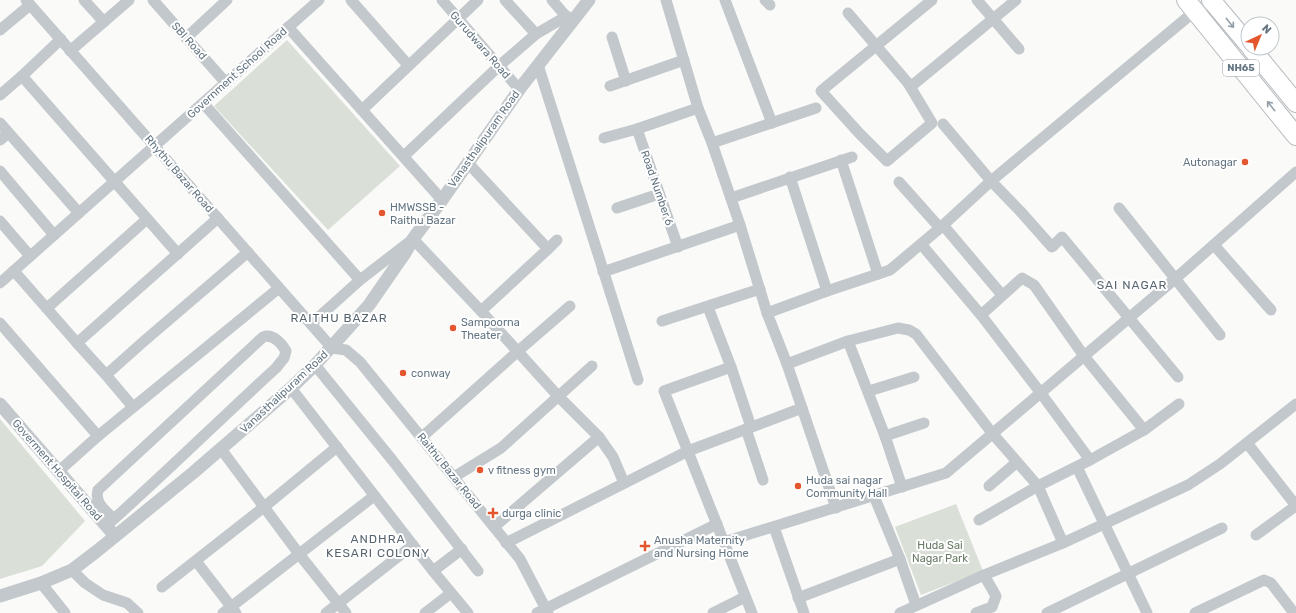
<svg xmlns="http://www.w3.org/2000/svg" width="1296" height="613" font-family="Rubik,sans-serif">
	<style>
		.green { fill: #dadfd7 }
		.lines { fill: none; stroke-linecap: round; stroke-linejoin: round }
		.trunk-casing { stroke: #b4b9bd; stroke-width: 20 }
		.minor { stroke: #c3c8cc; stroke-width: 11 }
		.tertiary { stroke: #c3c8cc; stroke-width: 13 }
		.trunk { stroke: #fff; stroke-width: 18 }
		.oneway { stroke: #939fa8 }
		.poi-dot { fill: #e4572e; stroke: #fff; stroke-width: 1.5 }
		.labels { text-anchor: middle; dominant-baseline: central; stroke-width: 4; stroke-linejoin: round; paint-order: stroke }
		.shield { fill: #fff; stroke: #939fa8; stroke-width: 1 }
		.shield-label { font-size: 10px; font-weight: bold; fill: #657683 }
		.street-label { font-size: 11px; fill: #657683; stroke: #fff }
		.poi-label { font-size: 11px; fill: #657683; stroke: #fff; text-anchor: start }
		.park-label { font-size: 11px; fill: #687a64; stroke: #fff }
		.neighbourhood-label { font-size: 12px; letter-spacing: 1px; fill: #57646e; stroke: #fff }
	</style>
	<rect width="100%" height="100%" fill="#fafaf8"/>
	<g class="green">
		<polygon points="287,40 400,166 328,230 214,106"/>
		<polygon points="0,419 85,521 42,566 0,579"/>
		<polygon points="956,504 983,571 921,595 895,527"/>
	</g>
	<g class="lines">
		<g class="trunk-casing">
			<g id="trunk">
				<polyline points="1186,0 1296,136"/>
				<polyline points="1211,0 1248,44"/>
				<polyline points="1251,48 1296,103"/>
			</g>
		</g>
		<g class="minor">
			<polyline points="26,0 332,348 346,350 360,362 520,559 548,613"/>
			<polyline points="84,0 104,22"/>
			<polyline points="153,0 226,83"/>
			<polyline points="351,0 408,65"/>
			<polyline points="442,0 519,89"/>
			<polyline points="505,0 536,34"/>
			<polyline points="552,0 570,21"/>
			<polyline points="666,0 698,108 712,143 740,225 767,313 787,364 836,508"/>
			<polyline points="725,0 772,123"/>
			<polyline points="765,0 770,5"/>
			<polyline points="977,0 1019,49"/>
			<polyline points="848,13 908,83 932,123 887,161 859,133 821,91 932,0"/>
			<polyline points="288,27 442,200"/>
			<polyline points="0,30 30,5"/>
			<polyline points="612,37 626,81"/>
			<polyline points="186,38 227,0"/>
			<polyline points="70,51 129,0"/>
			<polyline points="538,65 638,380"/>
			<polyline points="22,76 178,254"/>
			<polyline points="908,83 911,85 914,84 1016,0"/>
			<polyline points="610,86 684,60"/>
			<polyline points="0,95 22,76 61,39"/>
			<polyline points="203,103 360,280"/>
			<polyline points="362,110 478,0"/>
			<polyline points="0,123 79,213"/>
			<polyline points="943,124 991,181 1020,211 1052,247 1062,237 1178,377"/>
			<polyline points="637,129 678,247"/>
			<polyline points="604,138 637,129 698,108"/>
			<polyline points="0,140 8,133"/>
			<polyline points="712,143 816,108"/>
			<polyline points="404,156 499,66 536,34 567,16"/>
			<polyline points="841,160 878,274"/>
			<polyline points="468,163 548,249 481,311"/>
			<polyline points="0,171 54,235"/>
			<polyline points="790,177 827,291"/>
			<polyline points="899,182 940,228"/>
			<polyline points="731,198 852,157"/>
			<polyline points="617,208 659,194"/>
			<polyline points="1119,208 1220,335"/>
			<polyline points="0,221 30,256"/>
			<polyline points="943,225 1002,295"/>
			<polyline points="921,244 981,315 1040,392 1090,460"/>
			<polyline points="1214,245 1271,310"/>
			<polyline points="548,249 557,240"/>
			<polyline points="14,271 77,343 218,218"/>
			<polyline points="603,272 740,225"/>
			<polyline points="0,283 319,0"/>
			<polyline points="708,307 731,367 751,427"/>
			<polyline points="47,308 147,219"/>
			<polyline points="767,313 827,291 890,270 940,228 991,181 1195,11 1213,0"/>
			<polyline points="981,315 1022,278 1034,285 1084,356 1144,430"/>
			<polyline points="662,321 760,289"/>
			<polyline points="0,323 98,436"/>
			<polyline points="311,324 360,280 413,239 481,311 558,396 599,437 613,457 624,483"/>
			<polyline points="848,341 885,436 902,487"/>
			<polyline points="77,343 106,375"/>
			<polyline points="787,364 848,341 898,328 909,330 916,334 992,433 1038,486 1063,543"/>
			<polyline points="315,365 393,461 478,571"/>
			<polyline points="731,367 664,391 752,613"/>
			<polyline points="291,388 433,571 468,613"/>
			<polyline points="869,391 914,377"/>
			<polyline points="133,407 106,375 143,342 248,252"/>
			<polyline points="746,429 763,480"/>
			<polyline points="885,436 924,423"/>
			<polyline points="422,437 517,352 570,306"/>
			<polyline points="1247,443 1294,503 1293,508 1256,535"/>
			<polyline points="221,449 299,554 346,613"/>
			<polyline points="1077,467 1147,613"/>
			<polyline points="59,471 98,436 279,288"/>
			<polyline points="454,477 501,448 592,366"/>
			<polyline points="989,486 1017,462"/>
			<polyline points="874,496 900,559 916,605"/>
			<polyline points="979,520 1038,486 1090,460 1144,430 1179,404"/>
			<path d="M106,526c58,-51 113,-106 170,-158l8,-10 2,-7c-4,-7 -13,-18 -23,-14l-165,153c-4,13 8,21 16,29"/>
			<polyline points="494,527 599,437"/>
			<polyline points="774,527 804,613"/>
			<polyline points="724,542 946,473 1175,279 1296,172"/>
			<polyline points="506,543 688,451 802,408"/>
			<polyline points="196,561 236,613"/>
			<polyline points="72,570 85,583 103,595 127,603 138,613"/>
			<polyline points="433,571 462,549"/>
			<polyline points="41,583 65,613"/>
			<polyline points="162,587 264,507 337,447"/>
			<polyline points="798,598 900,559"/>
			<polyline points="223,613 374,496"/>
			<polyline points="326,613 413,545"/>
			<polyline points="425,613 451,593"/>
			<polyline points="537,613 717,524"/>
			<polyline points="713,613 745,597"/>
			<polyline points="900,613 984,575 1063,543 1188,485 1220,464 1296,404"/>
			<polyline points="976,613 992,607 996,596 984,575"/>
			<polyline points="1047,613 1222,528"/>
			<polyline points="1195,613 1264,580 1271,583 1294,613"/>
		</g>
		<g class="tertiary">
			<polyline points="0,404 115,536"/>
			<polyline points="0,596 41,583 72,570 97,551 194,472 291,388 315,365 369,305 405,253 413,239 442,200 521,87 589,0"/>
		</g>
		<use href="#trunk" class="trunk"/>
	</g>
	<defs><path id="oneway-shaft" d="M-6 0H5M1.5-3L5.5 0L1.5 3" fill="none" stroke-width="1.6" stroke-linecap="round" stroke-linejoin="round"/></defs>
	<g class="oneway">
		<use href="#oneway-shaft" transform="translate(1230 23) rotate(51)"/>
		<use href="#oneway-shaft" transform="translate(1271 106) rotate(-129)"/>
	</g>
	<g class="poi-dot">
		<circle cx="1245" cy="162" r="4"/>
		<circle cx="382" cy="213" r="4"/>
		<circle cx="453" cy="328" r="4"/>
		<circle cx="403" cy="373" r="4"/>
		<circle cx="480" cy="470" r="4"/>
		<circle cx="798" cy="486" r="4"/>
		<path d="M491 507h4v4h4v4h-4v4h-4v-4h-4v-4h4z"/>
		<path d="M643 540h4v4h4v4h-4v4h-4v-4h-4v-4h4z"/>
	</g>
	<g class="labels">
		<rect class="shield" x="1223" y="60" width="36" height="16" rx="3"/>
		<g class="shield-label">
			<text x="1241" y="68">NH65</text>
		</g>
		<g class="street-label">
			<text transform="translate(189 41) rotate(48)">SBI Road</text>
			<text transform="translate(480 45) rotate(49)">Gurudwara Road</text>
			<text transform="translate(237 73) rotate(-42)">Government School Road</text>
			<text transform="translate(484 139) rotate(-55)">Vanasthalipuram Road</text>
			<text transform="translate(179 174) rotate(49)">Rhythu Bazar Road</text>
			<text transform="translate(657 188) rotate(71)">Road Number 6</text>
			<text transform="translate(284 392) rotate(-43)">Vanasthalipuram Road</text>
			<text transform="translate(57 470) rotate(49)">Goverment Hospital Road</text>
			<text transform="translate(449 471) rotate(51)">Raithu Bazar Road</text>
		</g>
		<g class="poi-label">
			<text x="1237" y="162" text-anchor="end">Autonagar</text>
			<text x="390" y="207">HMWSSB -<tspan x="390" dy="13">Raithu Bazar</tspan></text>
			<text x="461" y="322">Sampoorna<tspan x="461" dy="13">Theater</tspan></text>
			<text x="411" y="373">conway</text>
			<text x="488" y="470">v fitness gym</text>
			<text x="806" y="480">Huda sai nagar<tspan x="806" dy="13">Community Hall</tspan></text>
			<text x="502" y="513">durga clinic</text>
			<text x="654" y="540">Anusha Maternity<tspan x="654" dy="13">and Nursing Home</tspan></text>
		</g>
		<g class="park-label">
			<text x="940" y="545">Huda Sai<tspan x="940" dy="13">Nagar Park</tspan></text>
		</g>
		<g class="neighbourhood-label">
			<text x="1132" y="285">SAI NAGAR</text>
			<text x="339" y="318">RAITHU BAZAR</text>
			<text x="378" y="539">ANDHRA<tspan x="378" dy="14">KESARI COLONY</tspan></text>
		</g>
	</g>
	<g transform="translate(1260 36) rotate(44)"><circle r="19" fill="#ffffff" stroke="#c1c8cd"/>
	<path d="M0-3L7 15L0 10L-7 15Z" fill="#e4572e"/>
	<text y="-6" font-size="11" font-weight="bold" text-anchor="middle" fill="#657683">N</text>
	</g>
</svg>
